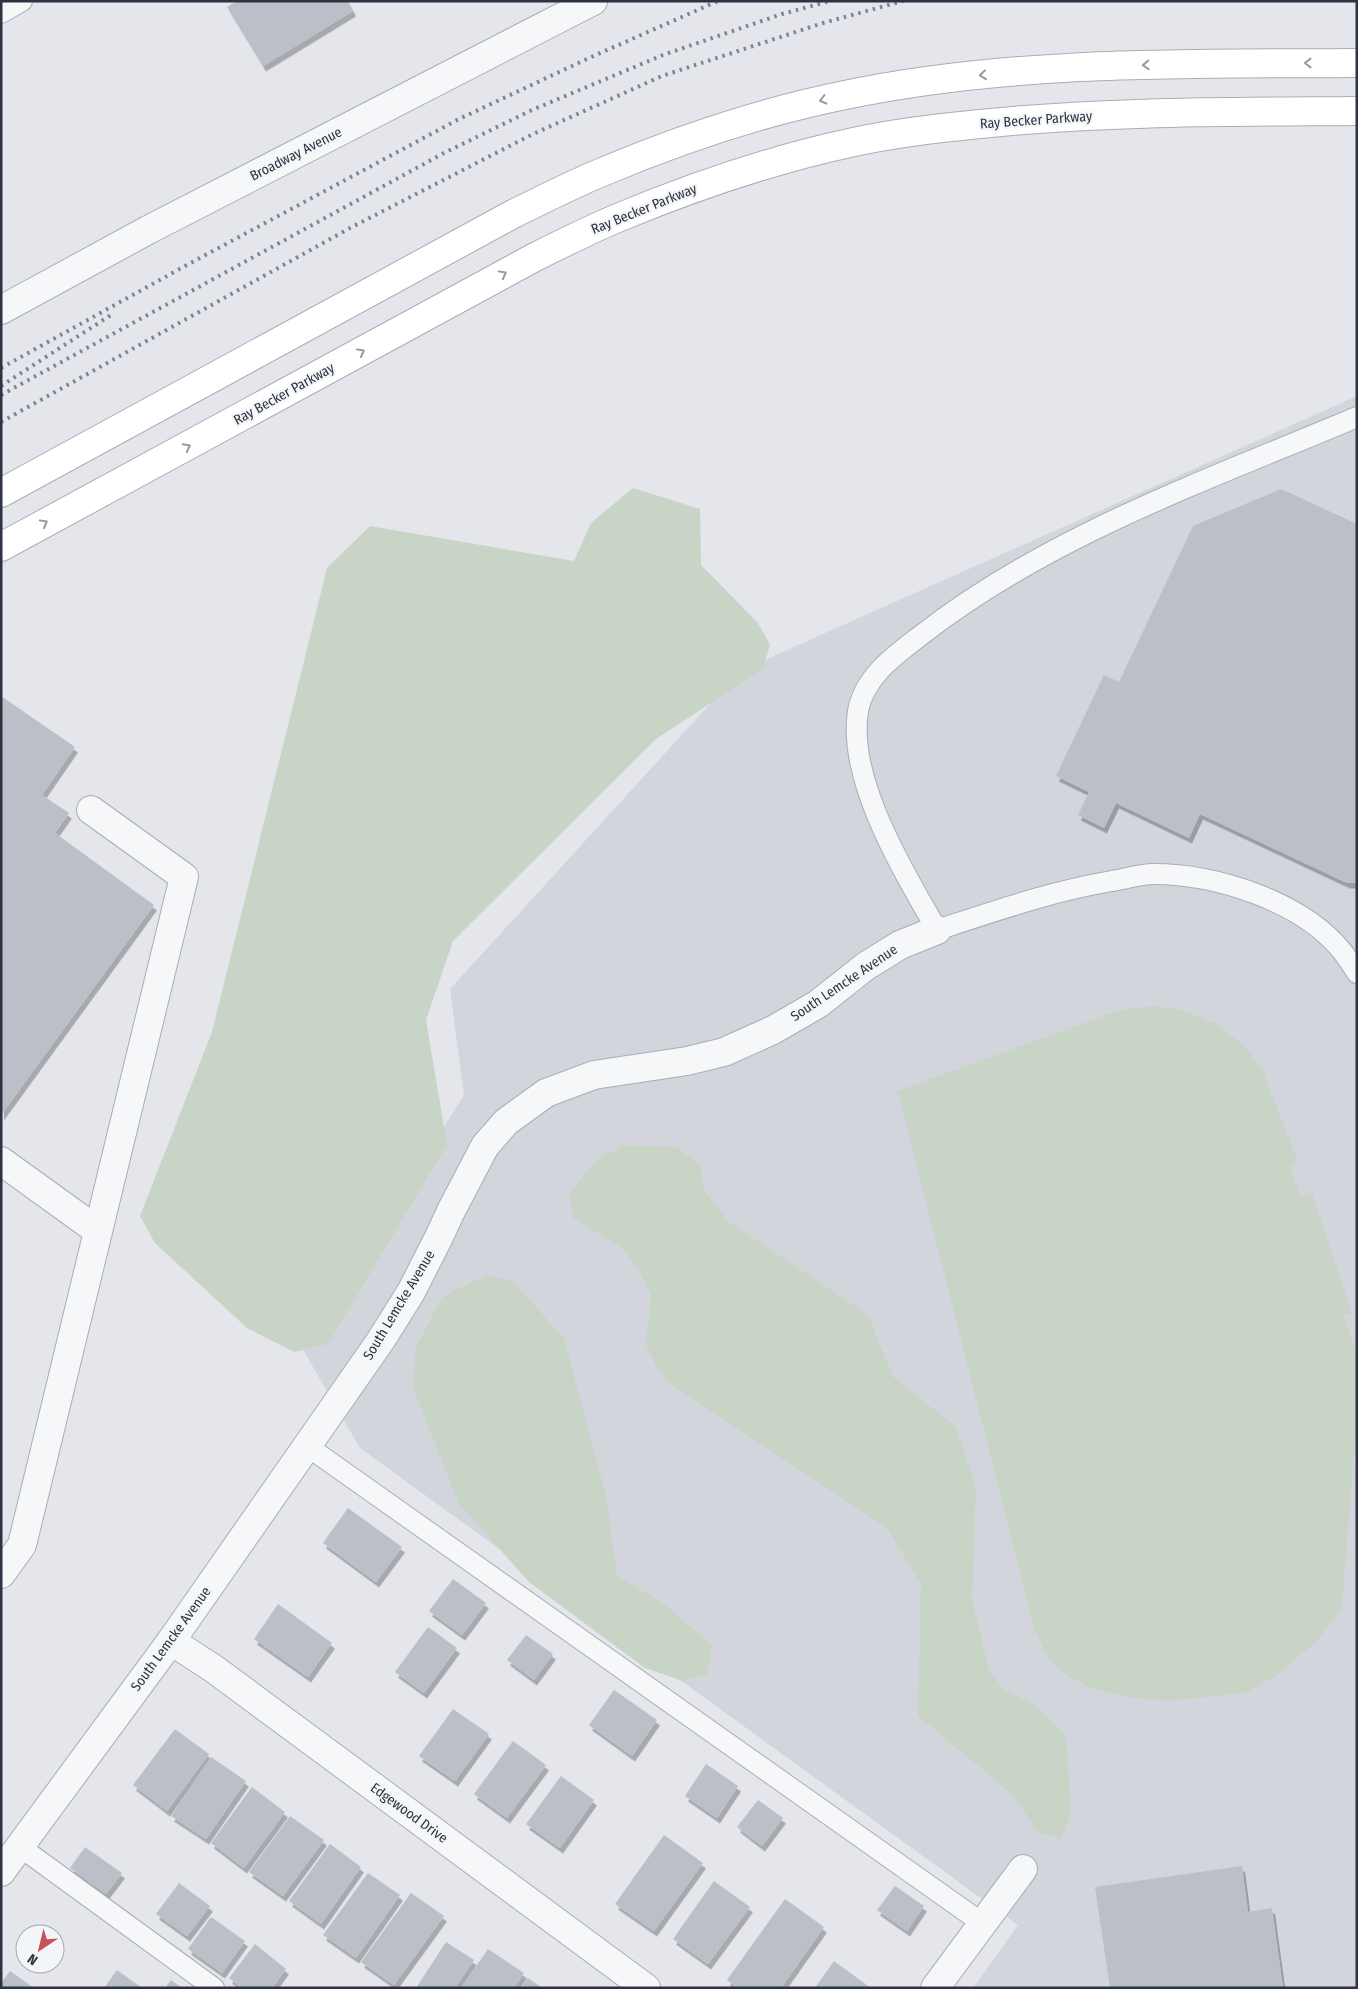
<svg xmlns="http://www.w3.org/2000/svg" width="1358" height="1989" font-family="'Fira Sans Condensed',sans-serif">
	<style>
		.built { fill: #d2d5dc }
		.green { fill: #c8d4c5 }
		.building { fill: #bbbfc7; filter: url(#shadow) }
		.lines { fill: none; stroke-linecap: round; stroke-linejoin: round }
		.service-casing { stroke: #a9adb5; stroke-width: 22 }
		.minor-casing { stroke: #a9adb5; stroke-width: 30 }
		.secondary-casing { stroke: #a9adb5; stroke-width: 30 }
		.service { stroke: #f6f7f9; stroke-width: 20 }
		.minor { stroke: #f6f7f9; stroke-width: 28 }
		.secondary { stroke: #fff; stroke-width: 28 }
		.rail { stroke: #7e8493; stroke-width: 4; stroke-dasharray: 2.5 5; stroke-linecap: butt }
		.oneway { stroke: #9699a0 }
		.labels { text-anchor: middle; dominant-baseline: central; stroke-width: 4.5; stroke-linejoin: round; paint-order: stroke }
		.street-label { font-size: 14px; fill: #2c3342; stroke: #f3f5f8 }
	</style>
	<defs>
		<filter id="shadow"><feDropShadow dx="3" dy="5.5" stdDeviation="0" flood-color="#0004"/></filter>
	</defs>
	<rect width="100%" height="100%" fill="#e4e6eb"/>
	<polygon class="built" points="1357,396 1357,1988 973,1988 1018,1925 360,1448 302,1348 464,1095 450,989 740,671"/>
	<g class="green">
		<polygon points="633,488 700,509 701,565 758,623 770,645 763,669 656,739 453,941 426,1020 447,1145 328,1344 294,1352 247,1328 155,1243 140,1216 212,1032 327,568 370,526 574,561 591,523"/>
		<polygon points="1156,1006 1185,1011 1216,1024 1245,1046 1262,1069 1298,1162 1289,1164 1301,1197 1312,1194 1352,1312 1343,1315 1357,1354 1357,1438 1355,1438 1342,1606 1331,1624 1312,1645 1277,1675 1245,1693 1167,1701 1126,1697 1091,1688 1063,1673 1048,1658 1034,1628 898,1091 1120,1010"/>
		<polygon points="623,1146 676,1147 699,1164 705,1192 729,1222 868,1315 893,1377 956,1427 976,1487 972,1599 989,1670 1004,1690 1036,1705 1066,1735 1071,1813 1061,1838 1038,1832 1013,1795 918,1716 921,1584 887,1528 674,1387 657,1368 646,1345 651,1296 638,1268 622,1248 573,1218 569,1194 597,1159"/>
		<polygon points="488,1275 513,1282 564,1338 606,1496 617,1576 661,1602 712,1645 707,1674 683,1681 645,1668 529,1582 459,1504 414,1390 415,1349 443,1296"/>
	</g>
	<g class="building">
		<polygon points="237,1 348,1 353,11 263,66 227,7"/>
		<polygon points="1281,489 1357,524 1357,883 1347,883 1200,814 1189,838 1116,803 1104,828 1078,815 1089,792 1056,776 1104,675 1119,682 1193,526"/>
		<polygon points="1,696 75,747 42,795 69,813 55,833 154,905 1,1115"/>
		<polygon points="348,1508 402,1547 376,1582 323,1543"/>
		<polygon points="453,1579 486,1603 462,1635 429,1611"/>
		<polygon points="278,1604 332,1643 308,1677 254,1639"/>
		<polygon points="428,1627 457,1648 424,1693 395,1672"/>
		<polygon points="526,1635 553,1654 534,1680 507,1660"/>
		<polygon points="614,1690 657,1720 632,1756 589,1725"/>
		<polygon points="453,1709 489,1734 455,1781 419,1756"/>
		<polygon points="175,1729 209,1754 167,1811 133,1785"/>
		<polygon points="513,1741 546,1765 507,1818 474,1794"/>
		<polygon points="211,1757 246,1781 206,1839 171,1816"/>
		<polygon points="706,1764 738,1786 717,1818 685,1796"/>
		<polygon points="561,1776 594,1800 560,1848 526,1824"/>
		<polygon points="252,1787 285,1812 244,1868 211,1843"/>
		<polygon points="758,1800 783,1818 762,1846 737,1827"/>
		<polygon points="290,1816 324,1840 283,1896 249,1872"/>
		<polygon points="664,1835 703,1863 654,1931 615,1904"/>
		<polygon points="330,1844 361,1867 321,1924 289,1901"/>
		<polygon points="85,1847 122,1873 106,1894 70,1868"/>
		<polygon points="1242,1866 1248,1912 1272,1908 1283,1988 1110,1988 1095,1887"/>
		<polygon points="368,1873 400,1895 356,1958 323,1935"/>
		<polygon points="714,1881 750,1907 708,1964 673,1939"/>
		<polygon points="179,1883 210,1906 187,1936 156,1914"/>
		<polygon points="895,1886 924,1906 907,1931 877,1910"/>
		<polygon points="411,1893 444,1916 394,1985 361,1962"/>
		<polygon points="785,1899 824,1927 781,1988 737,1988 727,1980"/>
		<polygon points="211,1917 245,1941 222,1973 188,1949"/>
		<polygon points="446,1942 474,1960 455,1988 416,1988"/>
		<polygon points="255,1944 286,1969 272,1988 242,1988 229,1978"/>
		<polygon points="488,1949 524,1973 514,1988 461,1988"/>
		<polygon points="834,1961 871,1988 815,1988"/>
		<polygon points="117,1970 142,1988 104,1988"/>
		<polygon points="10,1971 34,1988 1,1988 1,1983"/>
		<polygon points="528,1978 542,1988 521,1988"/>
		<polygon points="171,1980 182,1988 165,1988"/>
	</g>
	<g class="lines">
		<g class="service-casing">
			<g id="service">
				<polyline points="1,13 22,1"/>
				<path d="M1357,417c-149,63 -308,118 -437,219 -25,19 -56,41 -62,75 -11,69 46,161 79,219 58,-19 115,-39 175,-49 14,-2 28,-7 41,-7 63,0 148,27 189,77 5,7 10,14 15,22"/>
				<polyline points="307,1446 982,1923"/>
				<polyline points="19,1846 214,1988"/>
			</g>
		</g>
		<g class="minor-casing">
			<g id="minor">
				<polyline points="1,310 148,230 593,1"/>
				<polyline points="1,1161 98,1231"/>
				<polyline points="1,1574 22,1545 184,877 91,810"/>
				<polyline points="171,1641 214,1669 646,1988"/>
				<polyline points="1,1872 171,1641 381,1340 411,1292 439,1237 451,1211 485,1146 506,1122 546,1093 594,1075 687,1061 724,1052 773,1030 818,1004 866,966 900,945 937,930"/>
				<polyline points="935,1988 1023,1869"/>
			</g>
		</g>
		<g class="secondary-casing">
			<g id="secondary">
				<path d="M1,493l512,-279c29,-14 58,-29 87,-41 78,-33 161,-61 245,-78 168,-35 341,-31 512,-32"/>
				<path d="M1,547l534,-290c28,-14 56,-28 85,-40 75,-31 154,-58 234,-75 41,-9 84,-14 126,-18 125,-13 251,-12 377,-13"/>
			</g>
		</g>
		<use href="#service" class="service"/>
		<use href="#minor" class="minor"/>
		<use href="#secondary" class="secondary"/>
		<g class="rail">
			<polyline points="1,368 185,266 459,119 589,58 718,1"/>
			<polyline points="1,386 114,313"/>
			<polyline points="1,395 444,153 532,110 663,55 782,14 830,1"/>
			<polyline points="1,422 350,228 533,134 662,76 823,23 903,1"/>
		</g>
	</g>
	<defs><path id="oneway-chevron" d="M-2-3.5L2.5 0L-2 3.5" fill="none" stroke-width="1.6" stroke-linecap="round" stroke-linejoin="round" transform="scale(1.25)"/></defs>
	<g class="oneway">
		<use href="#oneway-chevron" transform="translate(1308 63) rotate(180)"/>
		<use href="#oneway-chevron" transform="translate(1146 65) rotate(178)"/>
		<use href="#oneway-chevron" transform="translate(983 75) rotate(174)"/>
		<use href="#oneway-chevron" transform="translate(823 100) rotate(166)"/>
		<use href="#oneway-chevron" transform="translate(503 274) rotate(-29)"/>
		<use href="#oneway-chevron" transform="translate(361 352) rotate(-29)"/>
		<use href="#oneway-chevron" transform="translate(187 447) rotate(-28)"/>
		<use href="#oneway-chevron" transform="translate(44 523) rotate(-29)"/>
	</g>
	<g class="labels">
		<g class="street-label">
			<text transform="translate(1036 120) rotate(-4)">Ray Becker Parkway</text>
			<text transform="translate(296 154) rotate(-27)">Broadway Avenue</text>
			<text transform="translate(644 209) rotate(-22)">Ray Becker Parkway</text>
			<text transform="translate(284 394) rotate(-29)">Ray Becker Parkway</text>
			<text transform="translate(844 983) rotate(-34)">South Lemcke Avenue</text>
			<text transform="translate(399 1305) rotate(-59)">South Lemcke Avenue</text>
			<text transform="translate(171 1639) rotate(-54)">South Lemcke Avenue</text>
			<text transform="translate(409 1813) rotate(36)">Edgewood Drive</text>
		</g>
	</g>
	<rect width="1358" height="1989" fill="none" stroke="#2c3342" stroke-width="5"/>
	<g transform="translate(40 1949) rotate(215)"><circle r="24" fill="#f3f5f8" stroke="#a3a7af"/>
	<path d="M0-4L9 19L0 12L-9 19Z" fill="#c6535b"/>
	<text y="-8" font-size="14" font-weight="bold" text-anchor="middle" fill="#2c3342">N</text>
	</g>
</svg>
